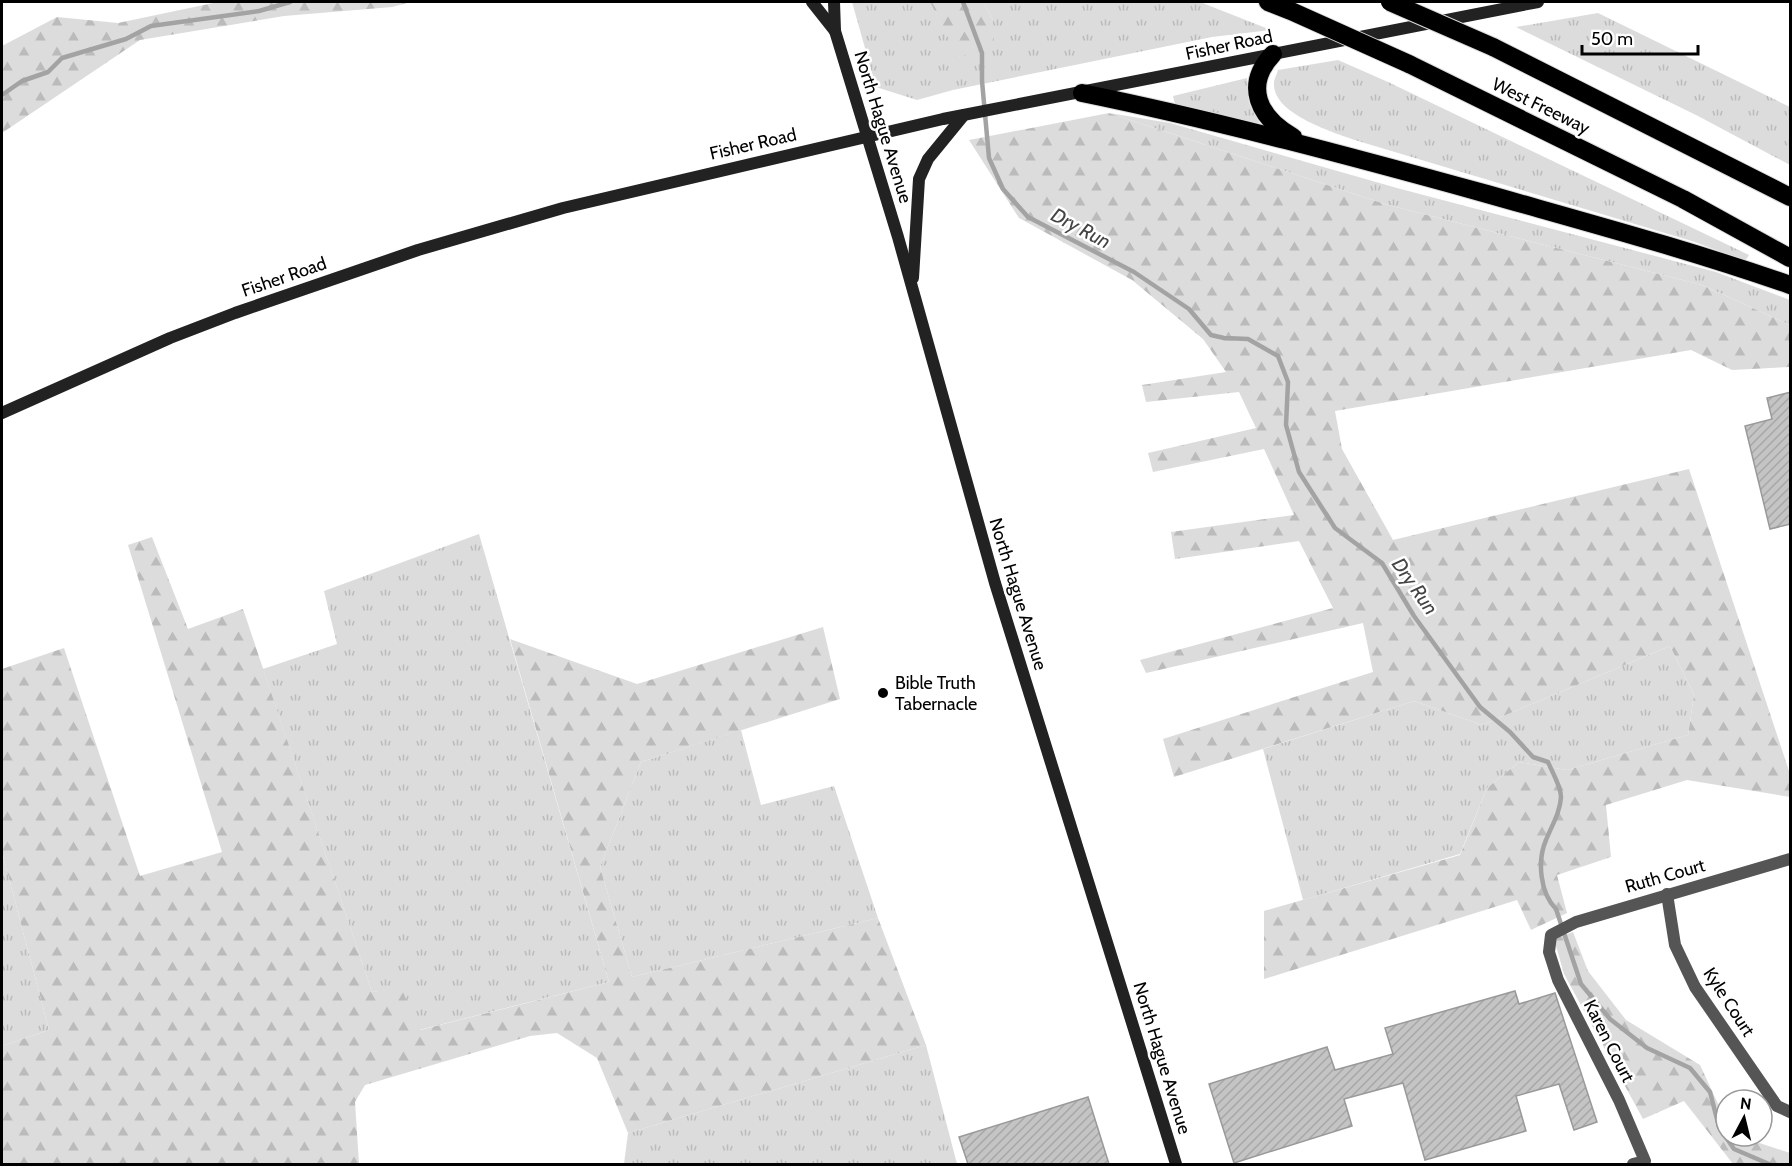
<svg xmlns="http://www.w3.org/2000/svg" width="1792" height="1166" font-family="Cabin,sans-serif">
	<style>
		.grass { fill: url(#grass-tufts) }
		.forest { fill: url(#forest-firs) }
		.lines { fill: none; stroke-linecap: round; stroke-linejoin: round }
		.stream { stroke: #a3a3a3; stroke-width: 4.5 }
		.building { fill: url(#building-hatch); stroke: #999; stroke-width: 1.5 }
		.highway-casing { stroke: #dbdbdb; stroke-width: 20 }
		.street { stroke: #555; stroke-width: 12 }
		.secondary { stroke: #222; stroke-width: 12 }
		.highway { stroke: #000; stroke-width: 18 }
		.highway-bridge-casing { stroke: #dbdbdb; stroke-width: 20; stroke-linecap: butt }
		.highway-bridge { stroke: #000; stroke-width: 18 }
		.poi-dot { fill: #000; stroke: #fff; stroke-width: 2 }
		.labels { text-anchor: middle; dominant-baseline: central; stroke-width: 5; stroke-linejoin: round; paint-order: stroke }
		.street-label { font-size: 18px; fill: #000; stroke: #fff }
		.poi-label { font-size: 18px; fill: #000; stroke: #fff; text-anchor: start }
		.water-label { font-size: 20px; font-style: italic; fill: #444; stroke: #fff }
	</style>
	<defs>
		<pattern id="grass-tufts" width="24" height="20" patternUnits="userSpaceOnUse" patternTransform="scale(1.5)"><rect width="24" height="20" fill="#dcdcdc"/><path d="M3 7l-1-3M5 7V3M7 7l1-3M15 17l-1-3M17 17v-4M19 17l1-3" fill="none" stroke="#bbb"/></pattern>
		<pattern id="forest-firs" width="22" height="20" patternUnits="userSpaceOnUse" patternTransform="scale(1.5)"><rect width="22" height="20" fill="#dcdcdc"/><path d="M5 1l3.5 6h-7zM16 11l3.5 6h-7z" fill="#bbb"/></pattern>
		<pattern id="building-hatch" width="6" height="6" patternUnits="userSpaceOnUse" patternTransform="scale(1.5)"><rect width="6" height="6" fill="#c4c4c4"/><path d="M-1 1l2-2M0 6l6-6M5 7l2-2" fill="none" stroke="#a7a7a7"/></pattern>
	</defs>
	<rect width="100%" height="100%" fill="#fff"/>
	<g class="grass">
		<polygon points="852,2 930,2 959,57 993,20 983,2 1200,2 1271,30 1212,37 953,90 917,100 876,87"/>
		<polygon points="1598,13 1790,107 1790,165 1698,116 1516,27"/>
		<path d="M1338,60l50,22 361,173 -4,6 -50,-19 -337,-101c-23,-8 -86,-27 -84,-58 0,-4 3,-9 4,-13z"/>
		<polygon points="1247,78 1249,103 1261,126 1175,104 1173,96"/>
		<polygon points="1109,113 1170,123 1397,188 1716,272 1790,300 1790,325 1702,285 1388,205"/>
		<polygon points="479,534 609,982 419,1030 401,989 372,992 263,669 337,644 324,591"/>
		<polygon points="1670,646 1694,695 1688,735 1567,770 1519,762 1487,788 1460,854 1303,900 1263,749 1414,701 1482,725"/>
		<polygon points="741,730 761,805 834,786 878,918 632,977 600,867 641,762"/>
		<polygon points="2,852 49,1030 2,1046"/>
		<polygon points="926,1045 957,1164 624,1164 628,1133"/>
	</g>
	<g class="forest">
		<polygon points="218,2 411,2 392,7 284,16 140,40 2,133 2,46 57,17 118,23"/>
		<polygon points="930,2 983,2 993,20 994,47 958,57"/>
		<polygon points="1109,113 1388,205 1702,285 1790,325 1790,367 1732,370 1691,350 1335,411 1342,449 1393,540 1689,469 1790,774 1790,797 1687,780 1606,805 1611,857 1557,875 1567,913 1531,930 1517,900 1264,979 1264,911 1460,855 1487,788 1519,762 1567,770 1688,735 1694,695 1670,646 1482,725 1414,701 1174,777 1163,739 1373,672 1363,623 1146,673 1140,660 1333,608 1299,541 1175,559 1171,532 1294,515 1264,449 1153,472 1148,453 1256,428 1239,392 1146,402 1142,385 1226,372 1203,339 1132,280 1019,218 969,140"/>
		<polygon points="152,537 188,629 243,609 372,992 401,988 420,1030 609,982 510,639 637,684 823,627 840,699 641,762 600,867 632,977 878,918 926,1045 628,1133 597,1058 557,1033 530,1036 365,1085 355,1102 359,1164 2,1164 2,1046 49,1030 2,852 2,669 64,648 140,876 222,852 128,545"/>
		<polygon points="1573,932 1588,971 1626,1020 1700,1065 1726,1121 1726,1136 1738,1136 1790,1153 1790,1164 1733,1164 1684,1101 1643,1119 1564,974 1554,939"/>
	</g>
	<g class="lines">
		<g class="stream">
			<path d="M963,2l19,51v28l7,77 14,31 25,28 106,55 55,37 22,26 13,3 24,1 30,17 10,26 -2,43 13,47 36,56 47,35 32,53 66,91 30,25 23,25 15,5c4,10 13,24 13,35 -1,16 -9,28 -15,43 -9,21 -6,53 10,69l25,75 29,35 37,29 43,20 20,24 9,35 15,22 35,15"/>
			<polyline points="2,95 22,81 48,72 62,58 126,39 151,26 259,11 290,2"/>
		</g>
	</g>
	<g class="building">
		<polygon points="1791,392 1791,524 1770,529 1745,426 1772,419 1767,398"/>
		<polygon points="1515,991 1519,1004 1555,993 1597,1122 1574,1130 1559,1084 1516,1096 1526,1131 1425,1160 1403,1083 1344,1099 1352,1126 1234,1163 1209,1084 1327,1047 1335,1070 1393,1054 1385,1028"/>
		<polygon points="1088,1097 1109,1164 968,1164 959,1137"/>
	</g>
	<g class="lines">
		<g class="highway-casing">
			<g id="highway">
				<polyline points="1268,2 1291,11"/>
				<polyline points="1493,47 1790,197"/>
				<path d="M1273,54c-30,32 -14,64 20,83"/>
				<polyline points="1409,64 1683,199 1790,258"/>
				<path d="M1082,93c137,28 271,64 405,101 102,29 203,56 303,91"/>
			</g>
		</g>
		<g class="street">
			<polyline points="1667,894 1675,945 1695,987 1777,1106 1790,1112"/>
			<polyline points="1633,1164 1645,1161 1619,1100 1558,980 1549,952 1551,935 1576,922 1790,859"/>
		</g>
		<g class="secondary">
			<polyline points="812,2 835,31"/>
			<polyline points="834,2 835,31 898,237 995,583 1176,1164"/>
			<polyline points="913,278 919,179 928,159 964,115"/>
			<polyline points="2,413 170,338 235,313 418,250 563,208 943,119 1538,2"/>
		</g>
		<use href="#highway" class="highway"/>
		<g class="highway-bridge-casing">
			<g id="highway-bridge">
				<polyline points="1390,2 1493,47"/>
				<polyline points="1291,11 1409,64"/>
			</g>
		</g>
		<use href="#highway-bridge" class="highway-bridge"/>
	</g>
	<circle class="poi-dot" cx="883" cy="693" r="6"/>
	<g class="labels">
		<g class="street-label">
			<text transform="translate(1229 45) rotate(-12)">Fisher Road</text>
			<text transform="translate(1541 106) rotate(26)">West Freeway</text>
			<text transform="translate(883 127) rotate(73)">North Hague Avenue</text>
			<text transform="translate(753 144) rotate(-13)">Fisher Road</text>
			<text transform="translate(284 277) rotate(-19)">Fisher Road</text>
			<text transform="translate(1018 594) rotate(73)">North Hague Avenue</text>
			<text transform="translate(1665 876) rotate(-16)">Ruth Court</text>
			<text transform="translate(1729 1002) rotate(57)">Kyle Court</text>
			<text transform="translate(1609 1041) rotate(63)">Karen Court</text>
			<text transform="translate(1162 1058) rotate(73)">North Hague Avenue</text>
		</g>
		<g class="poi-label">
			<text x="895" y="683">Bible Truth<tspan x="895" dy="21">Tabernacle</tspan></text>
		</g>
		<g class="water-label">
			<text transform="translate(1081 228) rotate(28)">Dry Run</text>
			<text transform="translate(1415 586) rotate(55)">Dry Run</text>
		</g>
	</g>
	<rect width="1792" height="1166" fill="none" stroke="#000000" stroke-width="6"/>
	<g transform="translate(1744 1118) rotate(7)"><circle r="28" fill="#ffffff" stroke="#999999" stroke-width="1.5"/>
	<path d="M0-4.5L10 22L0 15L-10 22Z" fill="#000000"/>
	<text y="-9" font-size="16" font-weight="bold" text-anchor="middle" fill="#000000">N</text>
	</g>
	<path d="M1582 45v9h116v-9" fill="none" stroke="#000000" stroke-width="3"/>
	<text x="1591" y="45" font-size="18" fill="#000000" stroke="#ffffff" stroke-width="4.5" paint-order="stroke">50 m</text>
</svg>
